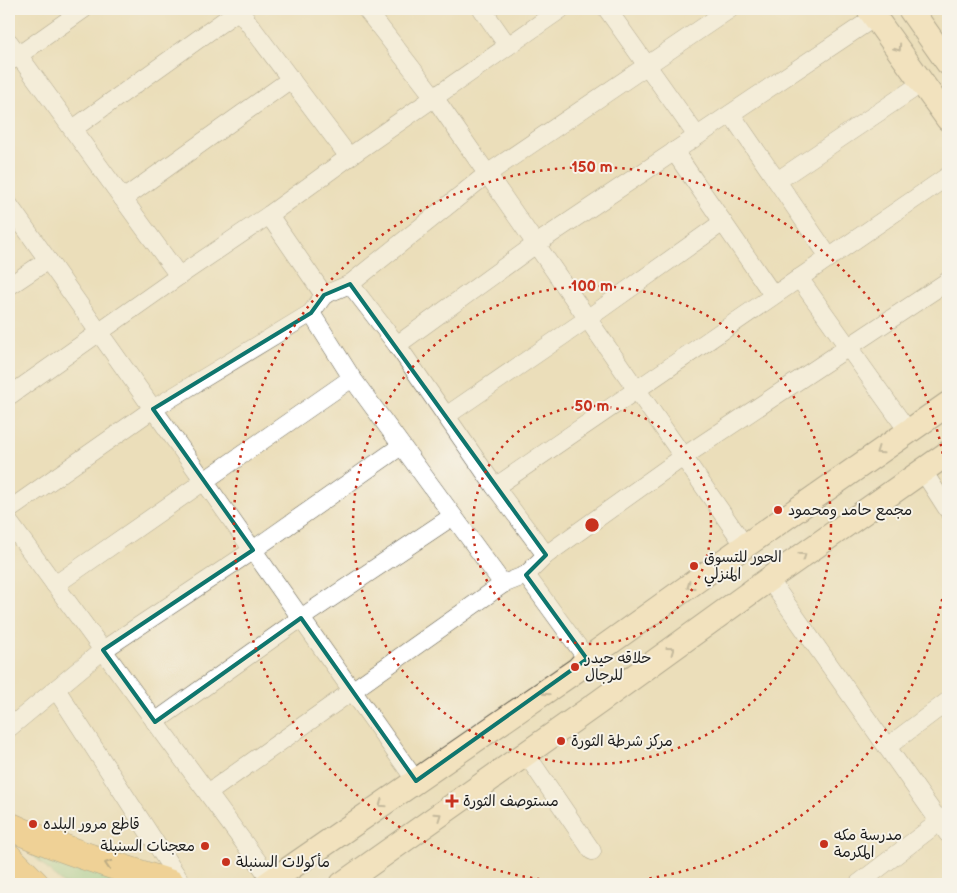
<svg xmlns="http://www.w3.org/2000/svg" width="957" height="893" font-family="'Balsamiq Sans','Playpen Sans Arabic',sans-serif">
	<style>
		.green { fill: #7cc886; stroke: #4c7251 }
		.lines { fill: none; stroke-linecap: round; stroke-linejoin: round }
		.street-casing { stroke: #646053; stroke-width: 19 }
		.secondary-casing { stroke: #646053; stroke-width: 26 }
		.highway-casing { stroke: #646053; stroke-width: 29 }
		.street { stroke: #fff; stroke-width: 18 }
		.secondary { stroke: #fae7c3; stroke-width: 24 }
		.highway { stroke: #f3c26a; stroke-width: 28 }
		.oneway { stroke: #968c78 }
		.oneway2 { stroke: #886f43 }
		.marked { fill: none; stroke: #0f766e; stroke-width: 4; stroke-linejoin: round }
		.ring { fill: none; stroke: #c8321e; stroke-width: 2.5; stroke-dasharray: 2.5 5 }
		.poi-dot { fill: #c8321e; stroke: #f7f3e8; stroke-width: 2 }
		.labels { text-anchor: middle; dominant-baseline: central; stroke-width: 4; stroke-linejoin: round; paint-order: stroke }
		.poi-label { font-size: 15px; fill: #1c1c1c; stroke: #f7f3e8; text-anchor: start }
		.centre { fill: #c8321e; stroke: #f7f3e8; stroke-width: 2.5 }
		.ring-label { font-size: 15px; text-anchor: middle; font-weight: bold; fill: #c8321e; stroke: #f7f3e8; stroke-width: 4; stroke-linejoin: round; paint-order: stroke }
	</style>
	<rect width="100%" height="100%" fill="#f7f3e8"/>
	<filter id="ink" filterUnits="userSpaceOnUse"><feTurbulence type="fractalNoise" baseFrequency=".02" numOctaves="2"/><feDisplacementMap in="SourceGraphic" scale="10" xChannelSelector="R" yChannelSelector="G"/><feConvolveMatrix kernelMatrix="1 2 1 2 8 2 1 2 1" color-interpolation-filters="sRGB"/></filter>
	<filter id="wash" filterUnits="userSpaceOnUse"><feTurbulence type="fractalNoise" baseFrequency=".0096" numOctaves="4" result="noise"/><feDisplacementMap in="SourceGraphic" scale="20" xChannelSelector="R" yChannelSelector="G"/><feGaussianBlur stdDeviation="1.12" result="paint"/><feColorMatrix in="noise" values="0 0 0 0 0 0 0 0 0 0 0 0 0 0 0 0 0 1.4 0 .05"/><feComposite in="paint" operator="in"/></filter>
	<g filter="url(#wash)">
		<rect width="100%" height="100%" fill="#ebdeba"/>
		<polygon class="green" points="18,841 140,884 63,884"/>
	</g>
	<g filter="url(#ink)">
		<g class="lines">
			<g class="street-casing">
				<g id="street">
					<polyline points="238,9 349,157"/>
					<polyline points="366,9 434,97 745,546"/>
					<polyline points="482,9 508,46"/>
					<polyline points="607,9 697,136"/>
					<polyline points="9,42 179,276"/>
					<polyline points="9,62 84,9"/>
					<polyline points="731,114 829,257"/>
					<polyline points="73,129 239,10"/>
					<polyline points="674,151 773,295"/>
					<polyline points="777,181 922,83"/>
					<polyline points="123,199 291,79"/>
					<polyline points="9,205 416,781"/>
					<polyline points="269,215 324,295"/>
					<polyline points="799,278 908,431"/>
					<polyline points="350,284 397,345 495,487 546,555"/>
					<polyline points="9,286 48,260"/>
					<polyline points="311,313 352,378 503,584"/>
					<polyline points="397,345 536,244 875,17"/>
					<polyline points="9,396 179,276 269,215 349,157 561,9"/>
					<polyline points="446,416 587,319 723,222"/>
					<polyline points="923,471 948,510"/>
					<polyline points="495,487 948,176"/>
					<polyline points="9,510 153,409 311,313 324,295 350,284 487,174 730,9"/>
					<polyline points="9,522 272,881"/>
					<polyline points="526,575 587,659"/>
					<polyline points="769,579 948,834"/>
					<polyline points="55,585 352,378"/>
					<polyline points="56,689 182,884"/>
					<polyline points="155,722 301,618 453,516"/>
					<polyline points="9,728 103,650 253,550 401,446"/>
					<polyline points="887,747 948,701"/>
					<polyline points="526,754 592,851"/>
					<polyline points="208,793 503,584 526,575 546,555 683,457 948,281"/>
					<polyline points="858,884 948,815"/>
				</g>
			</g>
			<g class="secondary-casing">
				<g id="secondary">
					<polyline points="869,9 948,119"/>
					<polyline points="910,9 948,63"/>
					<polyline points="267,884 578,669 587,659 745,546 948,404"/>
					<polyline points="342,884 599,702 769,579 948,453"/>
				</g>
			</g>
			<g class="highway-casing">
				<g id="highway">
					<path d="M9,826c52,24 107,40 162,58"/>
					<polyline points="9,858 35,884"/>
				</g>
			</g>
			<use href="#street" class="street"/>
			<use href="#secondary" class="secondary"/>
			<use href="#highway" class="highway"/>
		</g>
		<defs><path id="oneway-chevron" d="M-2-3.5L2.5 0L-2 3.5" fill="none" stroke-width="1.6" stroke-linecap="round" stroke-linejoin="round" transform="scale(1.25)"/></defs>
		<g class="oneway">
			<use href="#oneway-chevron" transform="translate(898 48) rotate(55)"/>
			<use href="#oneway-chevron" transform="translate(879 451) rotate(145)"/>
			<use href="#oneway-chevron" transform="translate(803 556) rotate(-35)"/>
			<use href="#oneway-chevron" transform="translate(690 586) rotate(144)"/>
			<use href="#oneway-chevron" transform="translate(671 650) rotate(-36)"/>
			<use href="#oneway-chevron" transform="translate(545 692) rotate(145)"/>
			<use href="#oneway-chevron" transform="translate(382 804) rotate(145)"/>
			<use href="#oneway-chevron" transform="translate(438 816) rotate(-35)"/>
		</g>
		<use class="oneway2" href="#oneway-chevron" transform="translate(108 864) rotate(-162)"/>
	</g>
	<path d="M0 0H957V893H0ZM350,284l196,271 -20,20 61,84 -171,122 -115,-163 -146,104 -52,-72 150,-100 -100,-141 158,-96 13,-18z" fill="#ebdeba" fill-opacity=".55" fill-rule="evenodd"/>
	<path class="marked" d="M350,284l196,271 -20,20 61,84 -171,122 -115,-163 -146,104 -52,-72 150,-100 -100,-141 158,-96 13,-18z"/>
	<g class="ring">
		<circle cx="592" cy="525" r="119"/>
		<circle cx="592" cy="525" r="239"/>
		<path d="M948 562A358 358 0 1 1 948 488"/>
	</g>
	<g class="poi-dot">
		<circle cx="778" cy="510" r="5"/>
		<circle cx="694" cy="566" r="5"/>
		<circle cx="575" cy="667" r="5"/>
		<circle cx="561" cy="741" r="5"/>
		<path d="M449.5 793.5h5v5h5v5h-5v5h-5v-5h-5v-5h5z"/>
		<circle cx="33" cy="824" r="5"/>
		<circle cx="824" cy="844" r="5"/>
		<circle cx="205" cy="846" r="5"/>
		<circle cx="226" cy="862" r="5"/>
	</g>
	<g class="labels">
		<g class="poi-label">
			<text x="788" y="510">مجمع حامد ومحمود</text>
			<text x="704" y="557">الحور للتسوق<tspan x="704" dy="17">المنزلي</tspan></text>
			<text x="585" y="658">حلاقه حيدر<tspan x="585" dy="17">للرجال</tspan></text>
			<text x="571" y="741">مركز شرطة الثورة</text>
			<text x="463" y="801">مستوصف الثورة</text>
			<text x="43" y="824">قاطع مرور البلده</text>
			<text x="834" y="835">مدرسة مكه<tspan x="834" dy="17">المكرمة</tspan></text>
			<text x="195" y="846" text-anchor="end">معجنات السنبلة</text>
			<text x="236" y="862">مأكولات السنبلة</text>
		</g>
	</g>
	<circle cx="592" cy="525" r="8" class="centre"/>
	<g class="ring-label">
		<text x="592" y="172">150 m</text>
		<text x="592" y="291">100 m</text>
		<text x="592" y="411">50 m</text>
	</g>
	<rect width="957" height="893" fill="none" stroke="#f7f3e8" stroke-width="30"/>
</svg>
